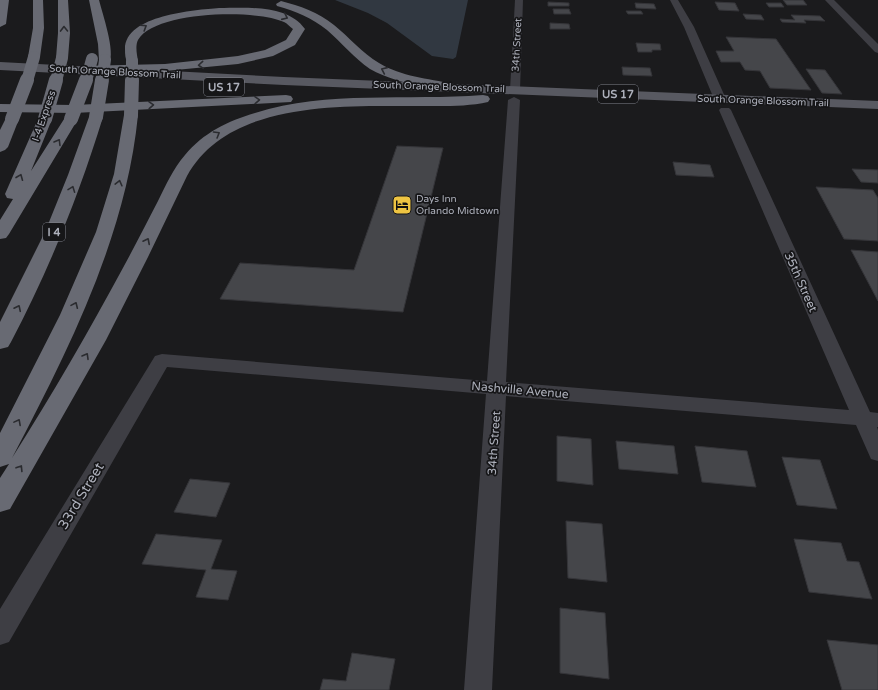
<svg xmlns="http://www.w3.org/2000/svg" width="878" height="690" font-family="'Varela Round',sans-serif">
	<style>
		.water { fill: #313841 }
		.building { fill: #45464a; stroke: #353539 }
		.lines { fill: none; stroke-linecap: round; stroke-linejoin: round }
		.minor { fill: #3e3e44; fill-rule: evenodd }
		.primary { fill: #585961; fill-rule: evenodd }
		.motorway { fill: #686a73; fill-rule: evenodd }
		.motorway-bridge-far1 { stroke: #686a73; stroke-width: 12 }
		.motorway-bridge { stroke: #686a73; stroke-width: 14 }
		.oneway { stroke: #2a2b2f }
		.labels { text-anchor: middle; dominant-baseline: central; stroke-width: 3.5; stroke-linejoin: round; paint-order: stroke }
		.far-street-label { font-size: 10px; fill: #aeb1bc; stroke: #161618 }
		.far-poi-label { font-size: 10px; fill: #aeb1bc; stroke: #161618; text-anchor: start }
		.shield { fill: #161618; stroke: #80828b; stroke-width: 1 }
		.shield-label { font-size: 11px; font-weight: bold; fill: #aeb1bc }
		.street-label { font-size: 12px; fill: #aeb1bc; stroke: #161618 }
		.near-street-label { font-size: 14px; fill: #aeb1bc; stroke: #161618 }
	</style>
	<rect width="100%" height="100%" fill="#1b1b1d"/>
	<polygon class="water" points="335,0 468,0 456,57 453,59 432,56 387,23 368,13"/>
	<g class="building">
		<polygon points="783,0 803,0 807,5 787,5"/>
		<polygon points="548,2 569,3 569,6 548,6"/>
		<polygon points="715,2 735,3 739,11 719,10"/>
		<polygon points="635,3 654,4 656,9 636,8"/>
		<polygon points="766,3 781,3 784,7 769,7"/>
		<polygon points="553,9 569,9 571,14 554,14"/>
		<polygon points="626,11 641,11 643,14 628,14"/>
		<polygon points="743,14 761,15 764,20 746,19"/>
		<polygon points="791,15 820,16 825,21 804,20 806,23 782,22 780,19 795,20"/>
		<polygon points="550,23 569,24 570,29 550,29"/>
		<polygon points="726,37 776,39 811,90 770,88 760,71 745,70 740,62 721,62 716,51 734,51"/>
		<polygon points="636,43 660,44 661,50 652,50 652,52 638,52"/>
		<polygon points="622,67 650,68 652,76 623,75"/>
		<polygon points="806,69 825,70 842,94 822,93"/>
		<polygon points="397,146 443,148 403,312 220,299 240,263 354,270"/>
		<polygon points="673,162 710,165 714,177 676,175"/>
		<polygon points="852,169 878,170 878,183 861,182"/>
		<polygon points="816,187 873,190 878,198 878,241 844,239"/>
		<polygon points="851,250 878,252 878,301"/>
		<polygon points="557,436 591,439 593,485 557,481"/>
		<polygon points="616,441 674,446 678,474 619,469"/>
		<polygon points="695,446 747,451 756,487 702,482"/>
		<polygon points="782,457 820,460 837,509 797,505"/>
		<polygon points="190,479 230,483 216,517 174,512"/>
		<polygon points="566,521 602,524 607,582 568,578"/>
		<polygon points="156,534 222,540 211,569 237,571 228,600 196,597 206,570 142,564"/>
		<polygon points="794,539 841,543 847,561 859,562 872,599 809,592"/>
		<polygon points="560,608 605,613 609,679 560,673"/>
		<polygon points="827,640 878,645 878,690 842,690"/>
		<polygon points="352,653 395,659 389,690 320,690 323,679 346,681"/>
	</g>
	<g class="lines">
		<g class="minor">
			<polygon points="515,0 523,0 520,90 515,93 510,90"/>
			<polygon points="670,0 678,0 694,27 726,99 724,101 720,102 714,99 684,27"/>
			<polygon points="825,0 834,0 878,44 878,53 875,52"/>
			<polygon points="514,97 520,100 506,382 849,410 719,110 721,108 729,108 731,110 870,412 878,413 878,427 877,427 878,430 878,461 871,459 856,425 506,396 492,690 464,690 486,394 167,367 9,642 0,645 0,609 155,356 162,354 487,381 508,100"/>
		</g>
		<polygon class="primary" points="0,62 284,77 878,101 878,109 284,85 0,70"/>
		<g class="motorway">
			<polygon points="0,0 9,0 6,24 0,27"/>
			<polygon points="33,0 43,0 44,28 40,57 38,60 30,60 28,57 33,28"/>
			<polygon points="58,0 68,0 70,33 68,58 66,61 58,61 56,58 58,33"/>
			<path d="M89,0h10c3,12 17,53 10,63h-8l-2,-3 -1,-16z"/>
			<path d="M281,1c19,5 37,11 53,24 15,12 28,28 45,38 23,14 48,15 74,21l2,3 -2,3c-10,2 -21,-2 -31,-4 -17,-3 -36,-8 -52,-17 -16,-11 -28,-26 -43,-39 -15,-12 -31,-19 -50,-24l-1,-2z"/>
			<path d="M219,8c27,0 68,-4 86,21l-10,16 -22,11 -35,8 -73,7 -83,3 -4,-1 -2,-3 2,-3 4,-1 83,-2 73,-8 27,-6 21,-10 7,-11c-3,-2 -6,-6 -9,-7 -28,-13 -129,-11 -146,18 -3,6 -1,15 0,21l-2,3h-8c-3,-5 -3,-10 -3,-15 0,-34 70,-39 94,-41z"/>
			<polygon points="286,95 291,96 293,99 291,102 74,113 0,112 0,104 74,105"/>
			<path d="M483,95l5,1 2,3 -2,3c-22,5 -48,4 -70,4 -75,0 -189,-6 -231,70l-39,81 -42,83 -96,169 -10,3v-34l9,-14 -9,3v-34l60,-118 36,-83 18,-58 10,-59 2,-3 5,-1 5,1 2,3c-12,122 -70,236 -126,343 40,-63 77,-127 112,-192 12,-22 23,-44 34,-65 8,-16 15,-32 27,-46 18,-22 43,-34 70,-42 73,-23 152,-12 228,-18z"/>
			<path d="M96,113l5,1 2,3c-24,78 -54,153 -92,225l-3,5 -8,2v-27l45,-90 23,-57 21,-58 2,-3z"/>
			<polygon points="12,115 17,116 19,119 8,147 5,150 0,152 0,130 7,116"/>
			<polygon points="45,115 50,116 52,119 31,171 66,116 71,115 76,116 78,119 9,234 6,238 0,239 0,220 13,199 7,198 5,194 38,119 40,116"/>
		</g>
		<g class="motorway-bridge-far1">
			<polyline points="27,81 34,57"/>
			<polyline points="56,81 62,58"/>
			<polyline points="86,81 92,59"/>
			<polyline points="102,81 105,60"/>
			<polyline points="132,81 132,61"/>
		</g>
		<g class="motorway-bridge">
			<polyline points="131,115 132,80"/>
			<polyline points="96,117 102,80"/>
			<polyline points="12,119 27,80"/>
			<polyline points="45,119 56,80"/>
			<polyline points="71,119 86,80"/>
		</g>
	</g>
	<defs><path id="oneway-chevron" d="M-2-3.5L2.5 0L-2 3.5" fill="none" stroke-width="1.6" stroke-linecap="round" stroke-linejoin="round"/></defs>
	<g class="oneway">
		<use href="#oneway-chevron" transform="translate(285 17) rotate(24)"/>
		<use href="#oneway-chevron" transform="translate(144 27) rotate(-32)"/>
		<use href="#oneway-chevron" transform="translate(64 29) rotate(-91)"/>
		<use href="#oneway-chevron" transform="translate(201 65) rotate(175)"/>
		<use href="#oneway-chevron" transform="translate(384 70) rotate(-156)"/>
		<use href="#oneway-chevron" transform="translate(257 100) rotate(-3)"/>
		<use href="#oneway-chevron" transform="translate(151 105) rotate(-3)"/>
		<use href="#oneway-chevron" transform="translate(217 134) rotate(-31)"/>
		<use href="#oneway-chevron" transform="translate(58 142) rotate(-59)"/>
		<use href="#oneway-chevron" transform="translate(20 177) rotate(-68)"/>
		<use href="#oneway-chevron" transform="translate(119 183) rotate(-76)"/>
		<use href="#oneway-chevron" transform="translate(72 189) rotate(-69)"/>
		<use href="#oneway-chevron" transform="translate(147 241) rotate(-63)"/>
		<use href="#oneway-chevron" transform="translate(75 305) rotate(-66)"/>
		<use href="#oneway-chevron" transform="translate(18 308) rotate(-64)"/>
		<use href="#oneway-chevron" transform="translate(86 356) rotate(-60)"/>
		<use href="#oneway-chevron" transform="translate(18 422) rotate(-62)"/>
		<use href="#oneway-chevron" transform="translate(20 468) rotate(-58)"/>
	</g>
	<defs>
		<g id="hotel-square" transform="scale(1)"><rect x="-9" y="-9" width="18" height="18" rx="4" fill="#eec442" stroke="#161618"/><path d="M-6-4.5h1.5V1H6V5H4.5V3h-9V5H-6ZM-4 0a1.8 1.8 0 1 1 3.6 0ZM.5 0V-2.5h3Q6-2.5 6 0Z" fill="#111"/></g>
	</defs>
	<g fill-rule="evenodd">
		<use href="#hotel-square" x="402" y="205"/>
	</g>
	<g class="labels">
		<g class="far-street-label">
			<text transform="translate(517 45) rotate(-87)">34th Street</text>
			<text transform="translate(115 72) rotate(3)">South Orange Blossom Trail</text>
			<text transform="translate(439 87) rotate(2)">South Orange Blossom Trail</text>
			<text transform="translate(763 101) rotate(2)">South Orange Blossom Trail</text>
			<text transform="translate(44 116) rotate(-71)">I-4 Express</text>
		</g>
		<g class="far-poi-label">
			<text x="416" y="199">Days Inn<tspan x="416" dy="12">Orlando Midtown</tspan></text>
		</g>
		<g class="shield">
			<rect x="204" y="78" width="40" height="18" rx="3"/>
			<rect x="598" y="85" width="40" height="18" rx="3"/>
			<rect x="43" y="223" width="22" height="18" rx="3"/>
		</g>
		<g class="shield-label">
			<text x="224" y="87">US 17</text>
			<text x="618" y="94">US 17</text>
			<text x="54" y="232">I 4</text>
		</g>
		<g class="street-label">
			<text transform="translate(801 282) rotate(66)">35th Street</text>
			<text transform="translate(520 390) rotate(5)">Nashville Avenue</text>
			<text transform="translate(494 443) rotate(-86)">34th Street</text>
		</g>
		<g class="near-street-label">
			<text transform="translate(81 496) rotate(-59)">33rd Street</text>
		</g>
	</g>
</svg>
